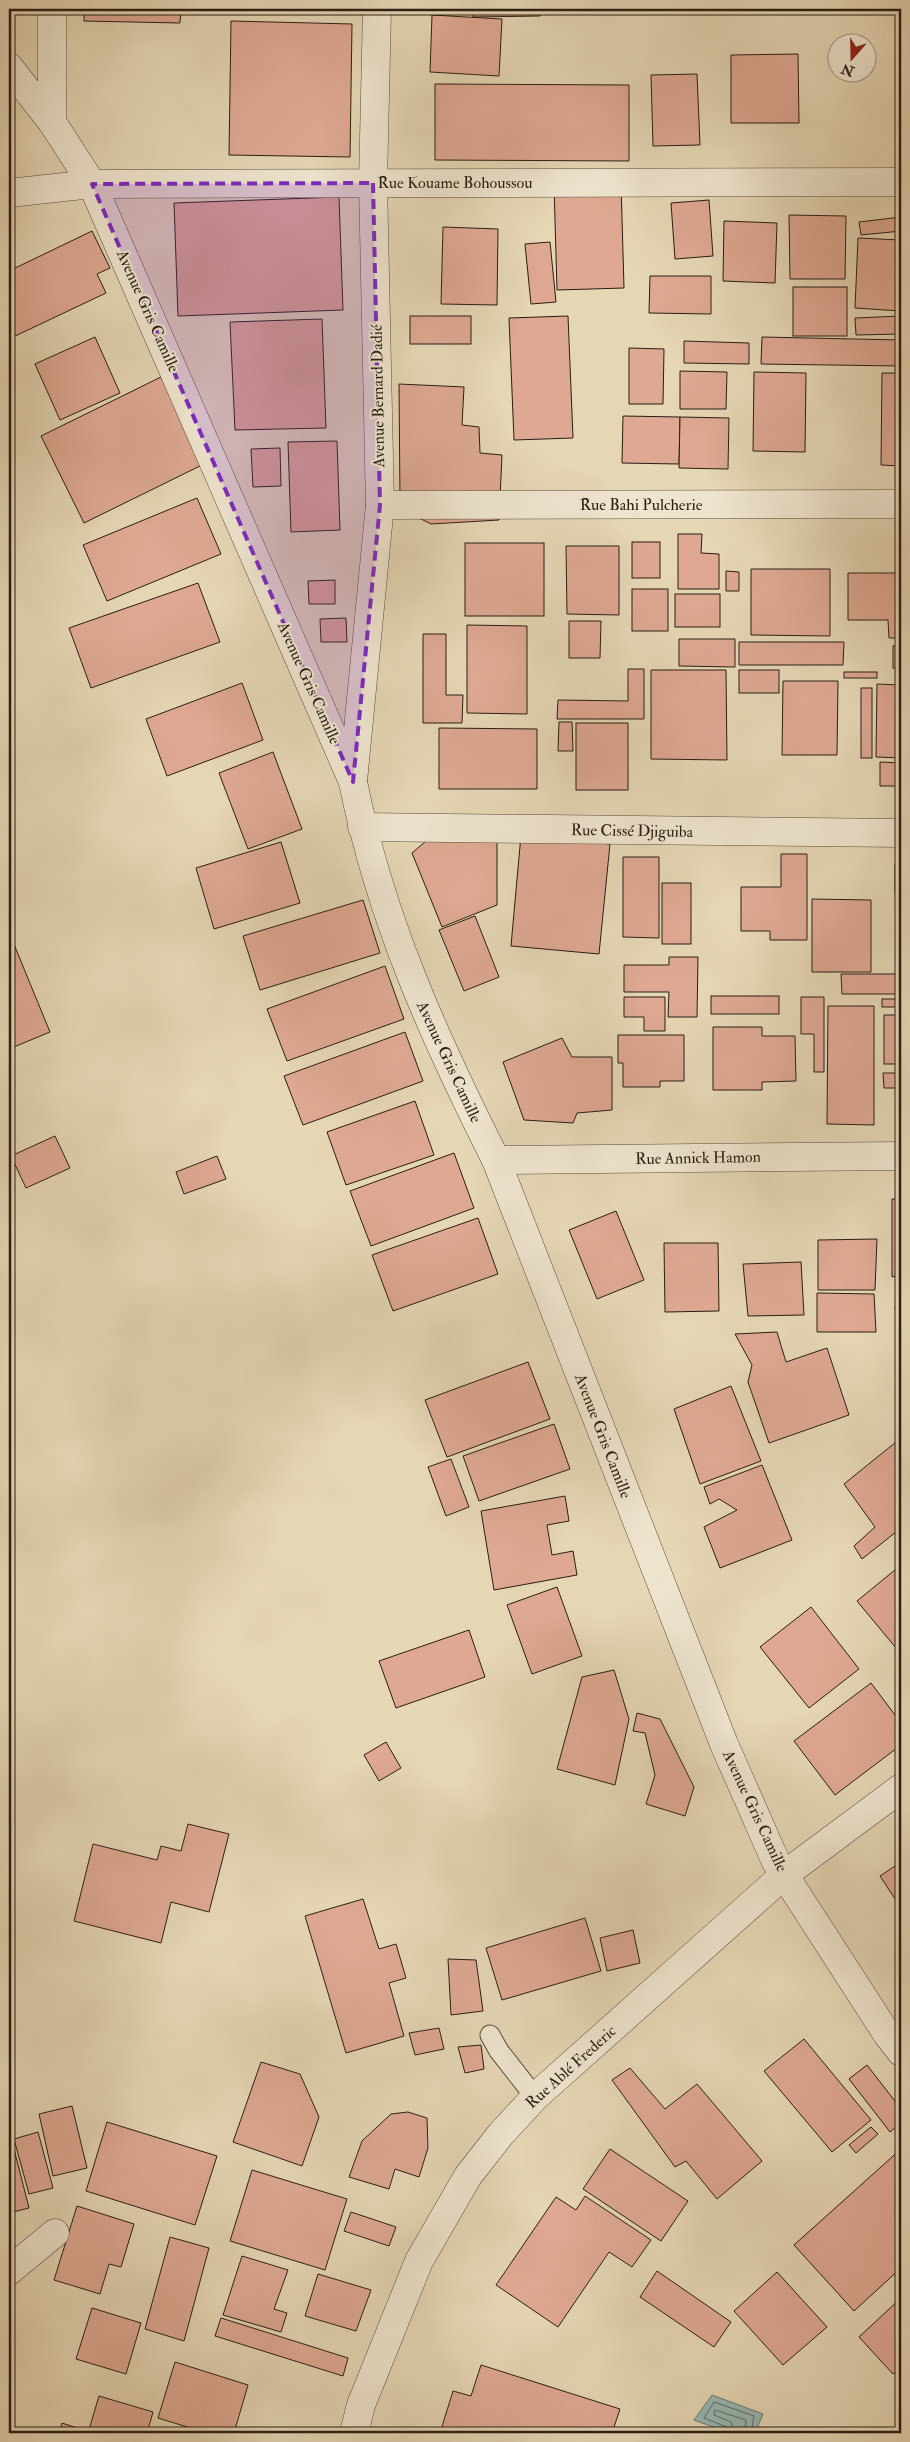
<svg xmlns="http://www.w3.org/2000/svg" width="910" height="2442" font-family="'IM FELL Double Pica',serif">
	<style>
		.water { fill: #96b8b3; stroke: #6a7a73 }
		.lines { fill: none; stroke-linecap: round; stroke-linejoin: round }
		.shore { stroke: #606b64; stroke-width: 1 }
		.building { fill: #dea892; stroke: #291e14 }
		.service-casing { stroke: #584c3c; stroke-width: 21 }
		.minor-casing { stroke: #584c3c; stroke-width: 29 }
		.service { stroke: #eee4ce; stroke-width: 19 }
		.minor { stroke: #eee4ce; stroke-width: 28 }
		.marked { fill: #7b2cbf; fill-opacity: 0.2; stroke: #7b2cbf; stroke-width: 4; stroke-dasharray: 10 6; stroke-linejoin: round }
		.labels { text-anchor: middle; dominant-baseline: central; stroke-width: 4; stroke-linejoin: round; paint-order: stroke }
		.street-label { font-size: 16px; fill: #291e14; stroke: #eee4ce }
	</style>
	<rect width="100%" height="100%" fill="#e5d6b4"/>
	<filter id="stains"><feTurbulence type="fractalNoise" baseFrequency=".004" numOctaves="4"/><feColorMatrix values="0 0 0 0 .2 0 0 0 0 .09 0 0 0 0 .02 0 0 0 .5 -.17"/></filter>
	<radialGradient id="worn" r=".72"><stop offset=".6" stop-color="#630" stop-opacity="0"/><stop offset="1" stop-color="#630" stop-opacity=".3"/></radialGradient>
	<polygon class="water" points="712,2395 763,2414 755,2433 730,2433 694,2420"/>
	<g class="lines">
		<g class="shore">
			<polyline points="729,2433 727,2427 704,2418 714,2402 754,2416 751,2433"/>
			<polyline points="735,2433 731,2422 714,2415 715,2410 746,2420 745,2433"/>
		</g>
	</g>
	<g class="building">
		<polygon points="84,9 181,9 180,23 84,21"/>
		<polygon points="438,9 470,9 470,13 439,15"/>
		<polygon points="473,9 540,9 540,16 473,17"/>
		<polygon points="432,15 502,19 499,76 430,72"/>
		<polygon points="231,21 352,24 350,157 229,155"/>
		<polygon points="798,54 799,123 731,123 731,55"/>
		<polygon points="697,74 700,145 653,146 651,75"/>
		<polygon points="435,84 629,85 629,161 435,160"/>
		<polygon points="621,183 624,288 557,290 554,185"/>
		<polygon points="339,197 343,310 178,316 174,203"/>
		<polygon points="709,200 713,256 675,259 671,203"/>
		<polygon points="789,215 846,216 845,279 790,279"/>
		<polygon points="901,217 901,231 861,235 859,222"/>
		<polygon points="724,221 777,223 775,283 723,281"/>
		<polygon points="443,227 498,229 497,305 441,304"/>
		<polygon points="92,231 110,268 97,274 106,293 11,338 9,333 9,271"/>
		<polygon points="858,238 901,240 901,311 855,308"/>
		<polygon points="550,242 556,302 531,304 525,244"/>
		<polygon points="650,276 711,276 711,314 649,313"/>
		<rect x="793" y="287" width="54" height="49"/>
		<rect x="410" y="316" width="61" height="28"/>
		<polygon points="568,316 573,438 514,440 509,318"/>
		<polygon points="901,316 901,334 856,335 855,318"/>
		<polygon points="322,319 326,428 235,430 230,322"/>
		<polygon points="95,337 120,393 60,420 35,364"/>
		<polygon points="762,337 901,340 901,366 761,364"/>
		<polygon points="684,341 749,343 749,364 684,363"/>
		<polygon points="629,348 664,349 663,404 629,404"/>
		<polygon points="680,371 727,372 726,409 680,409"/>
		<polygon points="754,372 806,373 805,452 753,451"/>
		<polygon points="882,373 901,373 901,466 881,465"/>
		<polygon points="161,377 204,464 84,523 41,436"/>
		<polygon points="399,384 464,387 462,425 479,427 480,453 502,455 499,520 431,524 405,511 400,501"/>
		<polygon points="623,416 680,417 679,464 622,463"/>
		<polygon points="680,417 729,418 728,469 679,468"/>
		<polygon points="337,441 340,530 291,532 288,442"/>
		<polygon points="280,448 281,486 253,487 251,449"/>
		<polygon points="197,498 221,554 107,601 83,545"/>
		<polygon points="678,534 702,534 701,553 719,554 719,589 678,589"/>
		<rect x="632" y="542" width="28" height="36"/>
		<rect x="465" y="543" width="79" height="73"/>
		<polygon points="566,546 619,546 619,615 567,614"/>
		<polygon points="751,569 830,569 830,636 751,635"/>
		<polygon points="726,571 739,572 739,591 726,591"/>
		<polygon points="848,573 901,573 901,638 889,638 888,620 848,620"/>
		<polygon points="335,580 335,604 309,604 308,581"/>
		<polygon points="198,583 220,642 91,688 69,628"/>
		<rect x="632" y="589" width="36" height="42"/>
		<rect x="675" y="594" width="45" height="33"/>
		<polygon points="346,618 347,642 321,642 320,619"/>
		<polygon points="569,621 601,621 600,658 569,658"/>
		<polygon points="467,625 527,626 527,714 467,713"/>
		<polygon points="423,634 446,634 446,695 463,695 462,723 423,723"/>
		<polygon points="679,639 735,639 735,667 679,666"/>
		<polygon points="739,642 844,642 843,665 739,665"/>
		<rect x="893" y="646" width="8" height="22"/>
		<polygon points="628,669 644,669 644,719 557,719 558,700 628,701"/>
		<polygon points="651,670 726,670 727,760 651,759"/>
		<rect x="739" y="670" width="40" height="23"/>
		<rect x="844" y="672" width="33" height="6"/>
		<polygon points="783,681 838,681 837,755 782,755"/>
		<polygon points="242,683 263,740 167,776 146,719"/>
		<polygon points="877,684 901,685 901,758 876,757"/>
		<rect x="861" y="688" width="11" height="70"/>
		<polygon points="559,722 572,722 573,751 558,751"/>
		<rect x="576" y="723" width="52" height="67"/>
		<polygon points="439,728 537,729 537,789 439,789"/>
		<polygon points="273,752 302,829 248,849 219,773"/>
		<polygon points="880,762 901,763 901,786 880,786"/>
		<polygon points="439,830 497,833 497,905 442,927 412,853"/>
		<polygon points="521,835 610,844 599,954 511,946"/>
		<polygon points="281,842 300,903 214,929 196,868"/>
		<polygon points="781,854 807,854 807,940 770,940 770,931 741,931 741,887 781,887"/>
		<polygon points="623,857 659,857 659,938 623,937"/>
		<polygon points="895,864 901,864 901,893 895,892"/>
		<rect x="662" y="883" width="29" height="61"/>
		<polygon points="812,899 871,900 871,972 812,972"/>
		<polygon points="896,899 901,900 901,970 896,970"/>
		<polygon points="363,900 380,953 260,990 243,936"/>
		<polygon points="475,916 499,977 464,991 439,930"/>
		<polygon points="13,942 50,1032 9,1049 9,944"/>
		<polygon points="669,957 698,957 697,1017 668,1017 669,992 624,992 624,965 669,965"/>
		<polygon points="385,966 404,1019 287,1061 267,1009"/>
		<polygon points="841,974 901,974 901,994 842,994"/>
		<rect x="711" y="996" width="68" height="18"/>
		<polygon points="624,997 665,997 665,1031 644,1031 644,1017 624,1017"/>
		<polygon points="801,997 824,997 824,1072 814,1072 814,1034 801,1034"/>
		<rect x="882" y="999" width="19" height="8"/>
		<polygon points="828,1006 874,1006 874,1125 827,1124"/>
		<rect x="884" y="1015" width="17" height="49"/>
		<polygon points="713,1027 762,1027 762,1036 795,1036 796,1081 762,1082 762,1090 713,1090"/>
		<polygon points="405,1032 423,1081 303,1125 284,1076"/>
		<polygon points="618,1035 684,1035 684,1081 660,1081 660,1087 623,1087 623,1063 618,1063"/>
		<polygon points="562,1038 572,1057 612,1057 612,1110 577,1113 573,1123 524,1120 503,1062"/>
		<polygon points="883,1073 901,1073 901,1088 884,1088"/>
		<polygon points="415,1101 434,1155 346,1185 327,1132"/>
		<polygon points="55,1136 70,1168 26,1188 11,1156"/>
		<polygon points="454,1153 474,1208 371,1246 350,1191"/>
		<polygon points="217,1156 226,1179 184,1194 176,1172"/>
		<polygon points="892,1199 901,1200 901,1275 892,1277"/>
		<polygon points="616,1211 644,1280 597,1299 569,1230"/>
		<polygon points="478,1218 498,1274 393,1311 372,1255"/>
		<polygon points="877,1239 875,1290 818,1290 818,1240"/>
		<polygon points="664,1243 718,1243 719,1311 665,1312"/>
		<polygon points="801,1262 804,1315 748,1316 743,1264"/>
		<polygon points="817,1293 874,1294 876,1332 817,1332"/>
		<polygon points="901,1304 901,1330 898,1330 895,1307"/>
		<polygon points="777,1332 786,1362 827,1348 849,1415 769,1443 748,1382 752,1365 735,1334"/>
		<polygon points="528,1362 550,1419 447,1457 425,1400"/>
		<polygon points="731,1386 761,1461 700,1484 674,1409"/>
		<polygon points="554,1424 570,1469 479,1501 463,1456"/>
		<polygon points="901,1438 901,1528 862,1559 854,1546 875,1527 844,1484"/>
		<polygon points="451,1459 469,1507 446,1516 428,1467"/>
		<polygon points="762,1465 792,1540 720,1568 704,1527 737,1510 719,1499 710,1504 704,1487"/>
		<polygon points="565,1496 569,1521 547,1525 552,1555 573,1551 577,1575 494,1590 481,1511"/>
		<polygon points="901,1565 901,1654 857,1601"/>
		<polygon points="557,1587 582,1656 532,1674 507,1605"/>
		<polygon points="811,1607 859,1669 809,1708 760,1647"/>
		<polygon points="469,1630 485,1677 396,1708 379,1661"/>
		<polygon points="614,1670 629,1719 615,1785 557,1769 582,1677"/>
		<polygon points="871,1683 901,1723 901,1745 835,1795 794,1741"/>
		<polygon points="637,1713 660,1719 694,1787 685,1816 646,1804 655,1775 645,1733 633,1731"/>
		<polygon points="386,1742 401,1768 379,1781 364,1755"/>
		<polygon points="188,1824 229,1834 209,1912 171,1902 161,1943 74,1921 93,1844 157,1860 161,1846 181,1851"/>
		<polygon points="901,1862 901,1908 880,1876"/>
		<polygon points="363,1899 379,1949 396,1944 406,1978 389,1983 404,2036 346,2053 305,1916"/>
		<polygon points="585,1918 601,1971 502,2000 486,1948"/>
		<polygon points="633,1930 640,1963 607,1971 600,1938"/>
		<polygon points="448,1959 476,1960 483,2011 451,2015"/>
		<polygon points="439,2028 444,2049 415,2055 409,2033"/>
		<polygon points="804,2039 871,2120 832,2152 764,2071"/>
		<polygon points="481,2045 484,2069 465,2073 458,2047"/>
		<polygon points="261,2062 300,2074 319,2117 302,2166 233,2142"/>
		<polygon points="867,2065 901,2109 901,2123 890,2132 849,2079"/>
		<polygon points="630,2068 665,2109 697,2084 762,2161 717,2199 686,2161 675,2167 612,2080"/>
		<polygon points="72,2106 87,2168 53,2176 39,2114"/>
		<polygon points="408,2112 427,2118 428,2148 419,2177 395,2169 389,2189 349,2177 362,2141 391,2114"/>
		<polygon points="107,2122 217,2156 195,2225 86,2191"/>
		<polygon points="871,2127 878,2134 856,2153 849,2145"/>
		<polygon points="38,2132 53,2188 29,2194 14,2139"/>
		<polygon points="9,2141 12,2141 29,2208 9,2213"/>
		<polygon points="610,2149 688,2201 661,2241 583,2189"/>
		<polygon points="901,2149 901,2268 854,2311 794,2245"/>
		<polygon points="252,2170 347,2199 325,2270 230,2241"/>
		<polygon points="585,2196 651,2240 632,2267 609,2252 558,2327 496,2285 556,2197 576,2210"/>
		<polygon points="77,2206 134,2224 121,2267 109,2264 100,2294 54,2280"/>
		<polygon points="351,2212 396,2227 389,2246 344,2231"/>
		<polygon points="170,2237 209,2248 184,2341 145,2329"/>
		<polygon points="242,2256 288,2270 274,2309 287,2313 281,2332 223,2315"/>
		<polygon points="657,2271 731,2322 714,2347 640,2297"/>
		<polygon points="777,2272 827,2327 783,2365 734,2311"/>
		<polygon points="318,2274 371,2290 356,2331 305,2316"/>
		<polygon points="901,2298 901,2367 893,2374 859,2337"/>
		<polygon points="92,2308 141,2323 126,2374 76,2359"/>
		<polygon points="221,2318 348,2358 343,2376 215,2336"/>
		<polygon points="175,2362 248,2385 234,2433 207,2433 158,2418"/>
		<polygon points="481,2365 620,2409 612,2433 496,2433 485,2430 484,2433 440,2433 453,2391 471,2396"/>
		<polygon points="99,2396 153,2412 147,2433 88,2433"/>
		<polygon points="62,2423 80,2429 79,2433 59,2433"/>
	</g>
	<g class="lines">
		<g class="service-casing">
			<polyline id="service" points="490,2035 499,2051 535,2097"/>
		</g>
		<g class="minor-casing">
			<g id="minor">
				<path d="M9,67l43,55 40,62 261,598c27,136 81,255 143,378l228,584 52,118 111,172 14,18"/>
				<polyline points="52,122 52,9"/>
				<polyline points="9,193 92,184 901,182"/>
				<polyline points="380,505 901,504"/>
				<polyline points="353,781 380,505 373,183 377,9"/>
				<polyline points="362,827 901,833"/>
				<polyline points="496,1160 901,1156"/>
				<polyline points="9,2271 55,2233"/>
				<polyline points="354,2433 361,2405 419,2261 468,2176 500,2135 535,2097 784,1875 901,1788"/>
			</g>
		</g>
		<use href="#service" class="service"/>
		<use href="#minor" class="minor"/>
	</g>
	<path class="marked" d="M373,183l7,322 -27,277 -261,-598z"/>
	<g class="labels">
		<g class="street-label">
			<text x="455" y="183">Rue Kouame Bohoussou</text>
			<text transform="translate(148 311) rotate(66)">Avenue Gris Camille</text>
			<text transform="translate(378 396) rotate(-91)">Avenue Bernard Dadié</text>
			<text x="641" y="505">Rue Bahi Pulcherie</text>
			<text transform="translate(309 683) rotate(66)">Avenue Gris Camille</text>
			<text transform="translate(632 831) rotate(1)">Rue Cissé Djiguiba</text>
			<text transform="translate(449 1062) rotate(65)">Avenue Gris Camille</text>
			<text transform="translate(698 1158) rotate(-1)">Rue Annick Hamon</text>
			<text transform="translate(603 1436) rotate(69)">Avenue Gris Camille</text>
			<text transform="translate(755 1811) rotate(65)">Avenue Gris Camille</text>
			<text transform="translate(571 2067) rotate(-42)">Rue Ablé Frederic</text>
		</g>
	</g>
	<rect width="910" height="2442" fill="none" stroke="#e5d6b4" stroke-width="30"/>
	<rect x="10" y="10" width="890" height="2422" fill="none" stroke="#291e14" stroke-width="2.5"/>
	<rect x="15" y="15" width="880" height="2412" fill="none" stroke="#291e14"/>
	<g transform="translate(852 58) rotate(200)"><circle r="24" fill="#eee4ce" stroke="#9f9584"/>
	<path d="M0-4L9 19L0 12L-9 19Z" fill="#8f2418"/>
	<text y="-8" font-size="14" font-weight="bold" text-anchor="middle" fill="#291e14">N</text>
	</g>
	<rect width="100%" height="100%" filter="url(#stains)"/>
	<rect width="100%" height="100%" fill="url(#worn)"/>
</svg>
